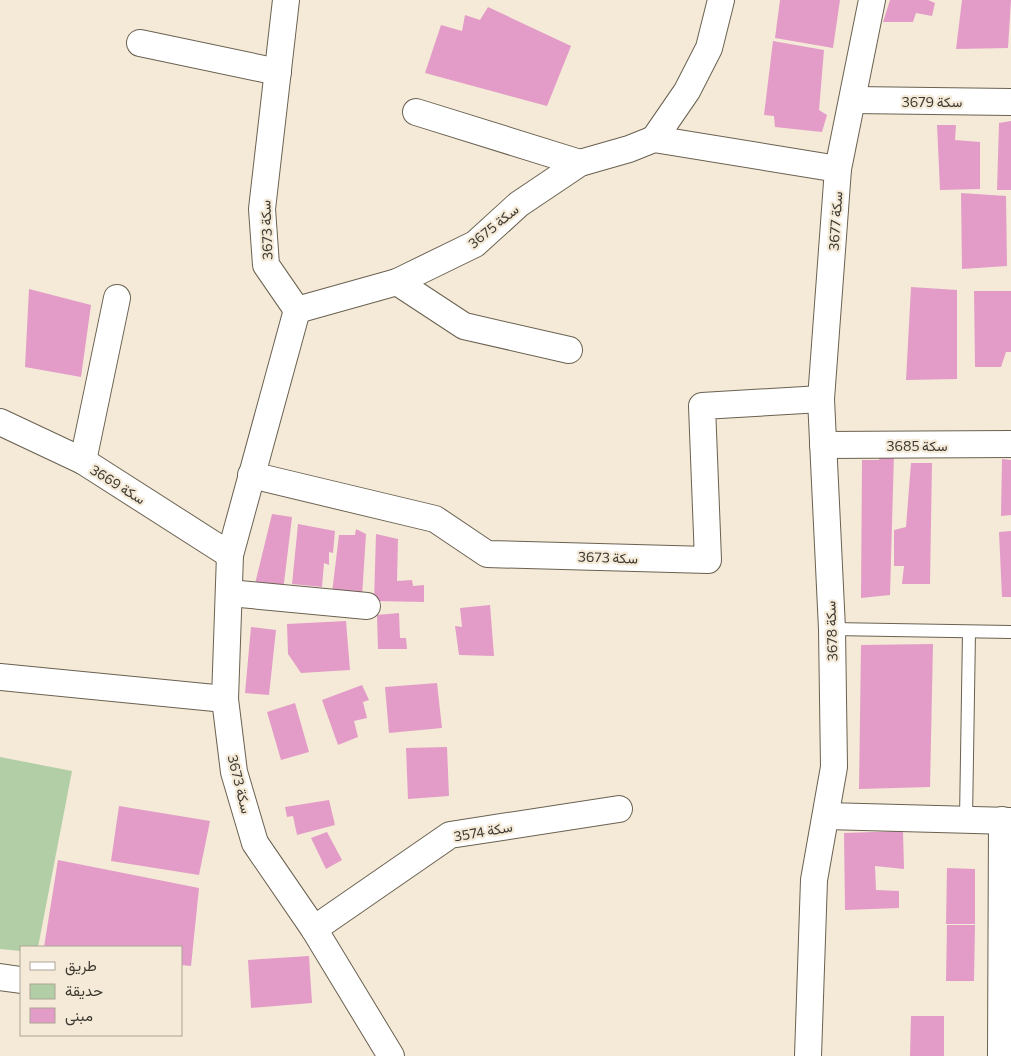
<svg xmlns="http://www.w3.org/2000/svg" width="1011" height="1056" font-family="Commissioner,Vazirmatn,sans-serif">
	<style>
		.green { fill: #b2cea7 }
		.building { fill: #e39cc8 }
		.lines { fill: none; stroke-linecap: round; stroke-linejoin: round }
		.lane-casing { stroke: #6a6151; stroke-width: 14 }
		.street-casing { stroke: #6a6151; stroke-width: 28 }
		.lane { stroke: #fff; stroke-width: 12 }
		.street { stroke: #fff; stroke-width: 26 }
		.labels { text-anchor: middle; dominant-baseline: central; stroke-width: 4.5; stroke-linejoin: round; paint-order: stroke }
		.street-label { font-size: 14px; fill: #3d3932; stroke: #f4ead7 }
	</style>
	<rect width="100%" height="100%" fill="#f4ead7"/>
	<polygon class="green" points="0,757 72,771 38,947 21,947 21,951 0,949"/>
	<g class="building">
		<polygon points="780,0 840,0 833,48 775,38"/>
		<polygon points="890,0 928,0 935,3 932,16 916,13 913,22 883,22"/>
		<polygon points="962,0 1011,0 1008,48 956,49"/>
		<polygon points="488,7 571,46 547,106 425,73 441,25 462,31 465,15 480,20"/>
		<polygon points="773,41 824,50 819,110 827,115 822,132 775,127 774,116 764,115"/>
		<polygon points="1011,121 1011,190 997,190 999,123"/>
		<polygon points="937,125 956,125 955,140 980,142 980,189 940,190"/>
		<polygon points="961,193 1006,196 1007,266 962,269"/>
		<polygon points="911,287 957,290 957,379 906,380"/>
		<polygon points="29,289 91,305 81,377 25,367"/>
		<polygon points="974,291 1011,291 1011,352 1006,352 1001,367 975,367"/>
		<polygon points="881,453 894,454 890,595 861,598 862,460 879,460"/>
		<polygon points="1002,459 1011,460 1011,515 1001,516"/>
		<polygon points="911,463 932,463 930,584 902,584 904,566 894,566 894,530 906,527"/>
		<polygon points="272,514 292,517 283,591 254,588"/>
		<polygon points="298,524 335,531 333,553 329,552 329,565 324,563 322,587 292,584"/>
		<polygon points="356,529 366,534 362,597 332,593 339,535 355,535"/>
		<polygon points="1011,531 1011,597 1002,597 999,532"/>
		<polygon points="376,534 398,539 397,581 412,580 413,586 424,585 424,602 374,601"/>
		<polygon points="490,605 494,656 459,655 455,626 462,627 460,608"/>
		<polygon points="399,613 400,638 406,638 407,649 378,649 377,615"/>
		<polygon points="346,621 350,670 301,673 288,654 287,624"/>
		<polygon points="251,627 276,630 269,695 245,693"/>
		<polygon points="933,644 930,787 859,789 861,645"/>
		<polygon points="437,683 442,728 389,733 385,687"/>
		<polygon points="362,685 369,700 363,702 367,718 354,721 358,737 338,745 322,700"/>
		<polygon points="295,703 309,752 281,760 267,712"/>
		<polygon points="447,747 449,796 408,799 406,748"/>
		<polygon points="329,800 335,825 297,835 293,816 287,817 285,807"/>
		<polygon points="119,806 210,821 199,875 111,861"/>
		<polygon points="903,831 904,869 875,866 876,890 899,891 899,908 845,910 844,833"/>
		<polygon points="327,832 342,860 326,869 311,838"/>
		<polygon points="58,860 199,888 191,966 181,965 181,947 44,947"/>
		<polygon points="947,868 975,869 975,924 946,924"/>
		<polygon points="947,925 975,925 974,981 946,981"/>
		<polygon points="309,956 312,1003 251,1008 248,960"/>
		<polygon points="911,1016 944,1016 944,1056 910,1056"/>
	</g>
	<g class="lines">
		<g class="lane-casing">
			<g id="lane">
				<polyline points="832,629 1011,632"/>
				<polyline points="966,819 969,632"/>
			</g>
		</g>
		<g class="street-casing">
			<g id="street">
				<polyline points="286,0 262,209 266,265 297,310"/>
				<polyline points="140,43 278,72"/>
				<polyline points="853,100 1011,102"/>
				<polyline points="416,112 580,163"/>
				<polyline points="654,139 687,91 709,48 721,0"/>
				<polyline points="397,282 464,326 569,350"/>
				<polyline points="297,310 230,555 225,699 234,772 255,843 314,929 391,1056"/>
				<polyline points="297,310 397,282 475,244 519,204 580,163 629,149 654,139 838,169"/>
				<polyline points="0,422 83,461 230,555"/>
				<polyline points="823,445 1011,444"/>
				<polyline points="83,461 117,298"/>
				<polyline points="251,475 435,519 487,554 708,560 702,406 821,399"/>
				<polyline points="229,593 367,606"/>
				<polyline points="0,677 225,699"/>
				<polyline points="826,816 1011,821"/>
				<polyline points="314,929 450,835 619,809"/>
				<polyline points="0,977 21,980"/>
				<polyline points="808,1056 814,880 834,767 832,629 821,399 838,169 872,0"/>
				<polyline points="1001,1056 1002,820"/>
			</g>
		</g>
		<use href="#lane" class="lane"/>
		<use href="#street" class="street"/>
	</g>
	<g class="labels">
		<g class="street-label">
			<text x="932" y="101">سكة 3679</text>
			<text transform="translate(835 221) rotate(-86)">سكة 3677</text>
			<text transform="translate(493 226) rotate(-39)">سكة 3675</text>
			<text transform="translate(266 230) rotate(-92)">سكة 3673</text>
			<text x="917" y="445">سكة 3685</text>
			<text transform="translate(118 484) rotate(32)">سكة 3669</text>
			<text transform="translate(608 557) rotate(2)">سكة 3673</text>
			<text transform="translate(831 631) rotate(-92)">سكة 3678</text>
			<text transform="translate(240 784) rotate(76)">سكة 3673</text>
			<text transform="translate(483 831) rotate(-10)">سكة 3574</text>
		</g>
	</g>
	<rect x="20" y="946" width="162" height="90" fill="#f4ead7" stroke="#aba395"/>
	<rect x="30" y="962" width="25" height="8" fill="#ffffff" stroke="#aba395"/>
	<text x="65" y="971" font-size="15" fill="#3d3932">طريق</text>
	<rect x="30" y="984" width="25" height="15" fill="#b2cea7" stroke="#aba395"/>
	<text x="65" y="996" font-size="15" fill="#3d3932">حديقة</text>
	<rect x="30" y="1008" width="25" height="15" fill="#e39cc8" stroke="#aba395"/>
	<text x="65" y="1021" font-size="15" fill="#3d3932">مبنى</text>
</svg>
